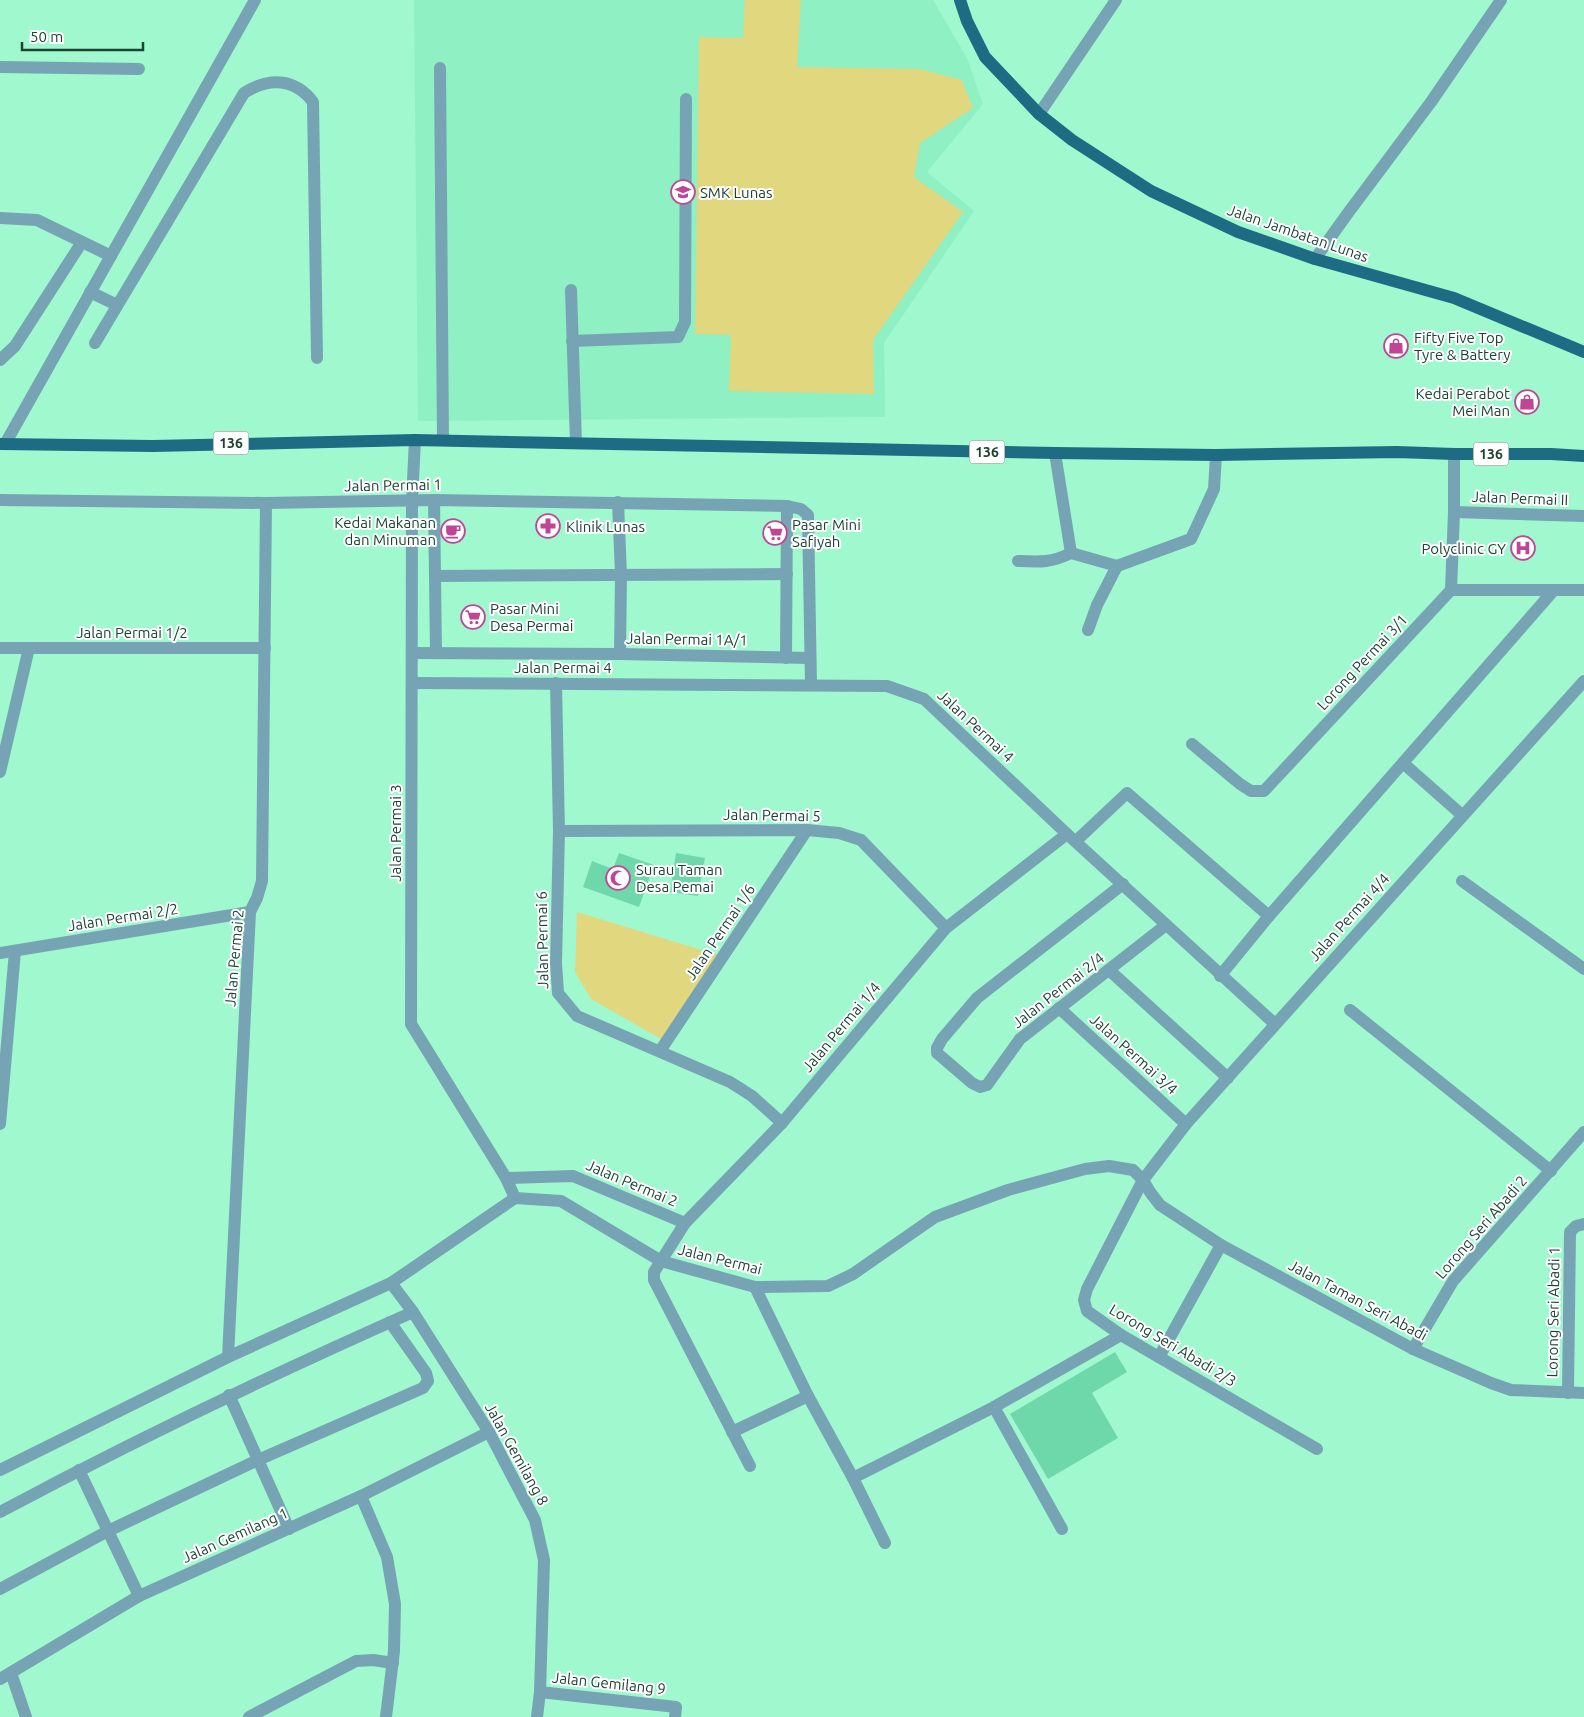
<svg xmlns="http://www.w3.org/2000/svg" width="1584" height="1717" font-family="Ubuntu,sans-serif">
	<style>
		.built { fill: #8ef0c3 }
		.green { fill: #e1d77f }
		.building { fill: #6fd8aa }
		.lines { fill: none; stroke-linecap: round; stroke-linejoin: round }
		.minor { stroke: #77a4b4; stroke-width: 12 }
		.major { stroke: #1e6c84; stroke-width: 12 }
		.labels { text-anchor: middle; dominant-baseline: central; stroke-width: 4; stroke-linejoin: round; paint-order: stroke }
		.shield { fill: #fff; stroke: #617b70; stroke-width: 1 }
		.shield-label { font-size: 14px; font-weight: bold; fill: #1d4232 }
		.poi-label { font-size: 15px; fill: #1d4232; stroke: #fff; text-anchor: start }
		.street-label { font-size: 15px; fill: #1d4232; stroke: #fff }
	</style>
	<rect width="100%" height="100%" fill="#a0f8cf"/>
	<polygon class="built" points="414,0 933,0 967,58 983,104 927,172 974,211 884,343 885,417 418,421"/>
	<g class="green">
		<polygon points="745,0 801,0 797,67 920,69 962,80 973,108 920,143 914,177 963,212 873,340 874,394 729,391 731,335 695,334 699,37 743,38"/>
		<polygon points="577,912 718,955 661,1039 591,999 575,972"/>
	</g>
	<g class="building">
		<polygon points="619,853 654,865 639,907 583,887 592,861 613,869"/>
		<polygon points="676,853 705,858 698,896 670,892"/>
		<polygon points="1115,1352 1127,1372 1092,1393 1118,1438 1048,1479 1010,1414"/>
	</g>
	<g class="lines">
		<g class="minor">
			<polyline points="0,67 139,69"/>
			<polyline points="440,68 443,440"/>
			<polyline points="1039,114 1116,0"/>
			<polyline points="0,218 37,220 111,256"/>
			<polyline points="1315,259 1348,213 1431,102 1501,0"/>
			<polyline points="571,290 576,443"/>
			<polyline points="90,292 117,305"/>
			<polyline points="572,341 678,337 685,322 686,99"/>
			<path d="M95,343l149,-250c25,-16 51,-15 69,9l4,256"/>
			<polyline points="0,360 15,346 82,242"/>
			<polyline points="415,440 412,500 411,1024 506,1178 515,1198"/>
			<polyline points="5,444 255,0"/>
			<polyline points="1055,453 1071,553"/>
			<polyline points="0,500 266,503 434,500 787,506 801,509 808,515 811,685"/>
			<polyline points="434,500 436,653"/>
			<polyline points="618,502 621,575 620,654"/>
			<polyline points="1454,512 1584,516"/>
			<path d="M1018,561c21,1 33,2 53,-8l46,13"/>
			<polyline points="435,576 787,574"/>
			<polyline points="1451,590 1584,590"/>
			<polyline points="1088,630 1097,605 1117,566 1191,539 1214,489 1216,455"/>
			<polyline points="0,648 265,648"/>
			<polyline points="412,653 620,654 810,658"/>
			<polyline points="786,658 787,506"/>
			<polyline points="412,683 887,686 924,699 1067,834 1275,1024"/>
			<polyline points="556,683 559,831 556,963 558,993 577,1016 730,1082 752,1096 782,1123"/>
			<polyline points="1192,744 1240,784 1251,791 1264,791 1451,590 1454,512 1454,454"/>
			<polyline points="1403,763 1462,815"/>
			<polyline points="0,772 29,648"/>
			<polyline points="559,831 807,830 839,833 861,840 946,928"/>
			<polyline points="1076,841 1127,793 1269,916"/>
			<polyline points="1462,881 1584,969"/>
			<polyline points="1123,884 977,998 942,1039 937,1048 937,1053 972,1083 980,1087 987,1085 1020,1039 1166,925"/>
			<polyline points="0,953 250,912"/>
			<polyline points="1109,970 1228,1078"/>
			<polyline points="1220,976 1269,916 1554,590"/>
			<polyline points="1059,1008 1186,1124"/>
			<polyline points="1350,1010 1551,1171"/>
			<polyline points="660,1051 807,830"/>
			<polyline points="0,1124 15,951"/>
			<polyline points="506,1178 573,1176 685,1223"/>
			<polyline points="391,1283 413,1312 489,1432 535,1520 544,1560 540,1692 537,1717"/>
			<polyline points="755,1287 808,1396 853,1478 885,1543"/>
			<polyline points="1413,1349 1453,1281 1584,1132"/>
			<polyline points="228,1357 250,912 257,898 262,881 266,503"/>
			<polyline points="1159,1357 1221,1245"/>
			<polyline points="1568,1393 1570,1232 1576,1226 1584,1224"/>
			<polyline points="229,1395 289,1529"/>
			<polyline points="994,1407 1062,1529"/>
			<polyline points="732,1432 808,1396"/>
			<polyline points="1317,1449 1121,1335 1087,1311 1084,1300 1087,1289 1143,1180 1186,1124 1584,681"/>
			<polyline points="750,1466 654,1280 654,1272 685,1223 782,1123 946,928 1067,834"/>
			<polyline points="0,1470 228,1357 391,1283 515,1198 561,1201 661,1261 755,1287 828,1286 853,1274 935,1217 1008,1190 1085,1169 1109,1166 1133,1170 1143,1180 1150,1192 1160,1205 1221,1245 1413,1349 1491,1383 1511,1390 1584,1393"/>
			<polyline points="79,1470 139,1596"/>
			<polyline points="853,1478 994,1407 1121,1335"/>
			<polyline points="361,1496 387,1557 395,1604 394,1651 386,1717"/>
			<path d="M0,1512c135,-72 273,-138 413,-200"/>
			<polyline points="0,1589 108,1531 258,1460 423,1388 428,1381 426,1373 390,1322"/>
			<polyline points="11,1673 26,1717"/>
			<polyline points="0,1679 139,1596 361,1496 489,1432"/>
			<polyline points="540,1692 676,1707 675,1717"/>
			<polyline points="249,1717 356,1661 373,1660 393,1663"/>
		</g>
		<g class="major">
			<polyline points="960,0 967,21 985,57 1039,114 1072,140 1151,191 1238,232 1315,259 1454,298 1584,352"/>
			<polyline points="0,444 153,446 415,440 1055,453 1216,455 1397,452 1454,454 1551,454 1584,456"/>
		</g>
	</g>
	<defs>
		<g id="school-ring" transform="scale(1.25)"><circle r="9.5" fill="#fff" stroke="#bf4597" stroke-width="1.5"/><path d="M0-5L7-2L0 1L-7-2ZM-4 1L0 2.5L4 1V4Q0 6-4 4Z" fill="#bf4597"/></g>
		<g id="shop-ring" transform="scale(1.25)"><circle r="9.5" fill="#fff" stroke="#bf4597" stroke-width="1.5"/><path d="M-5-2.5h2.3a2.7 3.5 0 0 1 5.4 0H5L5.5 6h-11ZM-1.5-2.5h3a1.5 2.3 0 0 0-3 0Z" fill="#bf4597"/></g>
		<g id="pharmacy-ring" transform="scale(1.25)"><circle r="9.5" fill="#fff" stroke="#bf4597" stroke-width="1.5"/><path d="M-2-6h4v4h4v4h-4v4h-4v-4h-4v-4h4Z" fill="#bf4597"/></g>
		<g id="cafe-ring" transform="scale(1.25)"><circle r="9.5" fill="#fff" stroke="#bf4597" stroke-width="1.5"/><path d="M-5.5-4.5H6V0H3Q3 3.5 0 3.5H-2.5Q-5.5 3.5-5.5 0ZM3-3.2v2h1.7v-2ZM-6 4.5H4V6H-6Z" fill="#bf4597"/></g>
		<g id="supermarket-ring" transform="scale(1.25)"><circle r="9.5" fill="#fff" stroke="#bf4597" stroke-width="1.5"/><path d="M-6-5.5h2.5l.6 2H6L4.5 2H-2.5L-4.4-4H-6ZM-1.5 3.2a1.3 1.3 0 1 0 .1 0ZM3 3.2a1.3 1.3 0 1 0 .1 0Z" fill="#bf4597"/></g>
		<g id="hospital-ring" transform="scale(1.25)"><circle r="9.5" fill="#fff" stroke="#bf4597" stroke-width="1.5"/><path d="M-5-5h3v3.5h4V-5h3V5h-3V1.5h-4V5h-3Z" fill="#bf4597"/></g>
		<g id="mosque-ring" transform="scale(1.25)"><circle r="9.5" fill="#fff" stroke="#bf4597" stroke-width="1.5"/><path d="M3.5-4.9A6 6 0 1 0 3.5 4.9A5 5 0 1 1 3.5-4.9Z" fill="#bf4597"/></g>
	</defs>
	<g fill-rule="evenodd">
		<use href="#school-ring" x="683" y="192"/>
		<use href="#shop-ring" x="1396" y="346"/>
		<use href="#shop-ring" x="1527" y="402"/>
		<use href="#pharmacy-ring" x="548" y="526"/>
		<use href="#cafe-ring" x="453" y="531"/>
		<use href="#supermarket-ring" x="775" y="533"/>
		<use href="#hospital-ring" x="1523" y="548"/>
		<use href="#supermarket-ring" x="473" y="617"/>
		<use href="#mosque-ring" x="618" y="878"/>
	</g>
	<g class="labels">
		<g class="shield">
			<rect x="213.5" y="431.5" width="35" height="23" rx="4"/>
			<rect x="969.5" y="440.5" width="35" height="23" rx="4"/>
			<rect x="1473.5" y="442.5" width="35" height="23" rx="4"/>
		</g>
		<g class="shield-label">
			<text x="231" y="443">136</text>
			<text x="987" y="452">136</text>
			<text x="1491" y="454">136</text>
		</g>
		<g class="poi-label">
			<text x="700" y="192">SMK Lunas</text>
			<text x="1414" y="337">Fifty Five Top<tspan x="1414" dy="17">Tyre &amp; Battery</tspan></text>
			<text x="1510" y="393" text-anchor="end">Kedai Perabot<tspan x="1510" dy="17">Mei Man</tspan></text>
			<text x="436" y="522" text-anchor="end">Kedai Makanan<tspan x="436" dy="17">dan Minuman</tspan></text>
			<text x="792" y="524">Pasar Mini<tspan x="792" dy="17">Safiyah</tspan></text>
			<text x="566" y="526">Klinik Lunas</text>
			<text x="1506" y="548" text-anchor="end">Polyclinic GY</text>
			<text x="490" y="608">Pasar Mini<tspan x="490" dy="17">Desa Permai</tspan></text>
			<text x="636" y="869">Surau Taman<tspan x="636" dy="17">Desa Pemai</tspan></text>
		</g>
		<g class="street-label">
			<text transform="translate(1298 233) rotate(19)">Jalan Jambatan Lunas</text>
			<text transform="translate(393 485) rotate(-1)">Jalan Permai 1</text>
			<text transform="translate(1520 498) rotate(2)">Jalan Permai II</text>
			<text x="132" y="632">Jalan Permai 1/2</text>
			<text transform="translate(687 639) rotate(1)">Jalan Permai 1A/1</text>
			<text transform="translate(1362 662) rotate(-47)">Lorong Permai 3/1</text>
			<text x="563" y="667">Jalan Permai 4</text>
			<text transform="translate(976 726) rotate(43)">Jalan Permai 4</text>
			<text transform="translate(772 815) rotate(1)">Jalan Permai 5</text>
			<text transform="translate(395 833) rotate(-90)">Jalan Permai 3</text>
			<text transform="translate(123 917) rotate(-9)">Jalan Permai 2/2</text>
			<text transform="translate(1349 917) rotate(-48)">Jalan Permai 4/4</text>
			<text transform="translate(720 932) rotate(-56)">Jalan Permai 1/6</text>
			<text transform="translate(542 940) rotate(-91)">Jalan Permai 6</text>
			<text transform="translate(234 958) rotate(-85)">Jalan Permai 2</text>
			<text transform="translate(1058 990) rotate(-38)">Jalan Permai 2/4</text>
			<text transform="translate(841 1027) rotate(-50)">Jalan Permai 1/4</text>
			<text transform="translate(1134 1054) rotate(42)">Jalan Permai 3/4</text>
			<text transform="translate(632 1183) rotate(23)">Jalan Permai 2</text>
			<text transform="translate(1481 1227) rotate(-49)">Lorong Seri Abadi 2</text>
			<text transform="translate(720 1259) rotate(14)">Jalan Permai</text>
			<text transform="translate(1358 1300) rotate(28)">Jalan Taman Seri Abadi</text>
			<text transform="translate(1553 1312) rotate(-89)">Lorong Seri Abadi 1</text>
			<text transform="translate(1173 1345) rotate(31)">Lorong Seri Abadi 2/3</text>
			<text transform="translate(517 1454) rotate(61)">Jalan Gemilang 8</text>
			<text transform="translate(235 1535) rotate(-24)">Jalan Gemilang 1</text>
			<text transform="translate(609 1683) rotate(6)">Jalan Gemilang 9</text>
		</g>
	</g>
	<path d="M22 42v8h121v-8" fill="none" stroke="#1d4232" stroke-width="2.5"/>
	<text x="30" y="42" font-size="15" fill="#1d4232" stroke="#ffffff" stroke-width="4" paint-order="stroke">50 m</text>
</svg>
